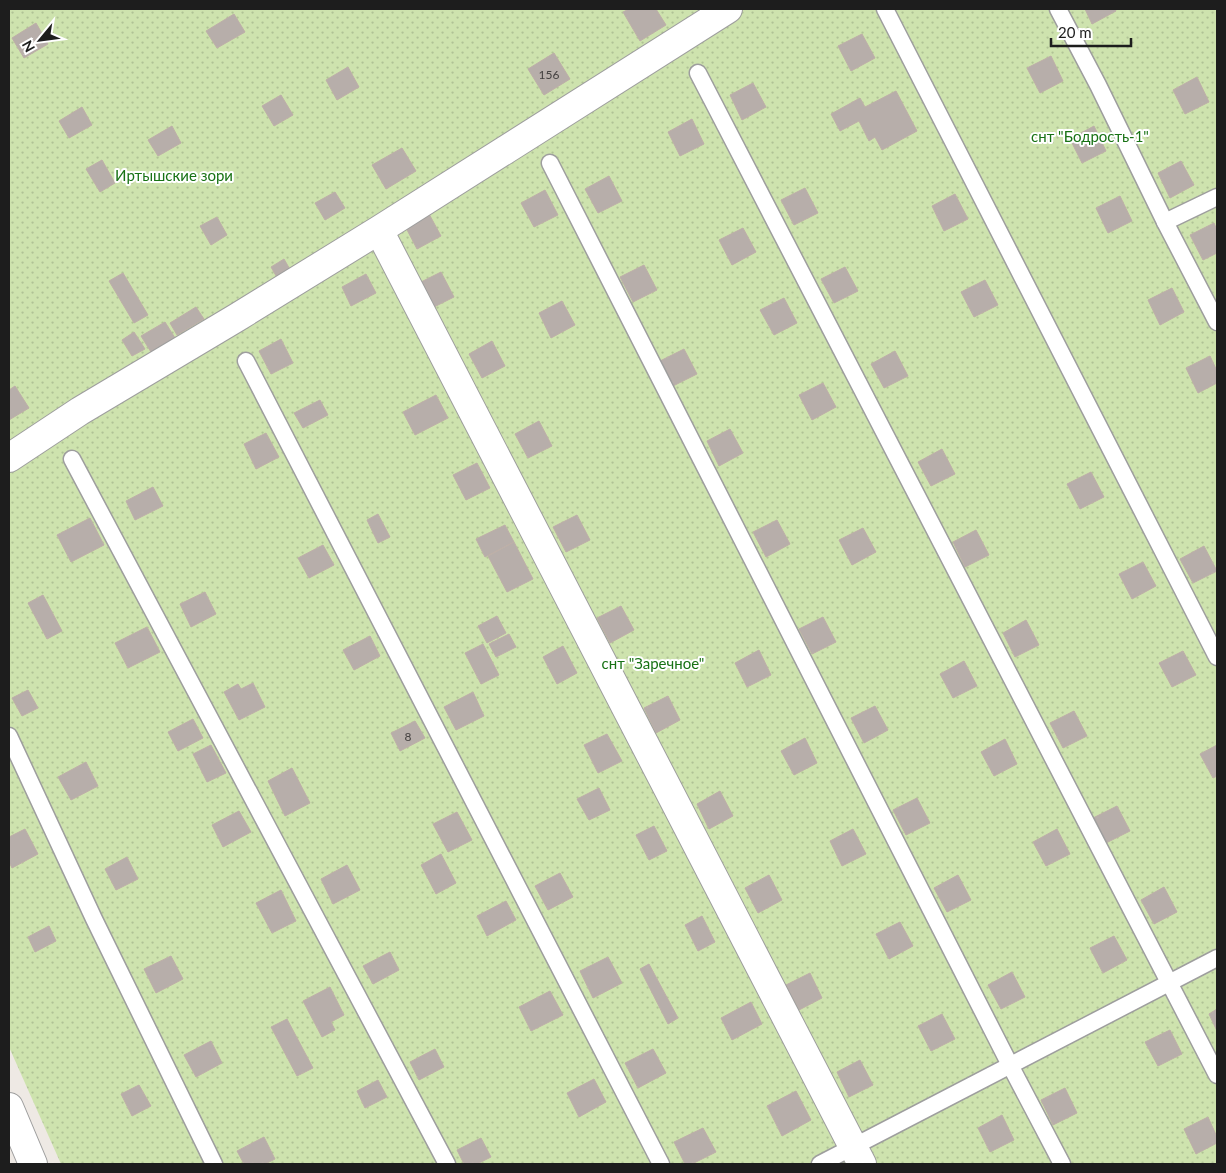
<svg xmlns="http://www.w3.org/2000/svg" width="1226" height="1173" font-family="Lato,sans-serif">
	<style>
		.garden { fill: url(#garden-dots) }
		.building { fill: #b7aeaa; stroke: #beafa8 }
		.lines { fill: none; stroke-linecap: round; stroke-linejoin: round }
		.lane-casing { stroke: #9e9e9e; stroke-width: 19 }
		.street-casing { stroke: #9e9e9e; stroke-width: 30 }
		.lane { stroke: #fff; stroke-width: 16 }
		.street { stroke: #fff; stroke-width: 28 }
		.labels { text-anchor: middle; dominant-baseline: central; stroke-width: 4; stroke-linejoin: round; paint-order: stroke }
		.number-label { font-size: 12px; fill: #444140 }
		.park-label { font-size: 15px; fill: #187215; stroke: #fff }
	</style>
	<defs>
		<pattern id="garden-dots" width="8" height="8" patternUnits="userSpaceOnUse" patternTransform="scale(1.25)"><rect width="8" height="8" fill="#cee3ae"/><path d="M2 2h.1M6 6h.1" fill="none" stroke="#b0c295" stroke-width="1.8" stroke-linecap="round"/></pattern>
	</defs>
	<rect width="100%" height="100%" fill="#eee9e4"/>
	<polygon class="garden" points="9,9 1217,9 1217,1164 61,1164 9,1047"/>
	<g class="building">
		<polygon points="629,9 656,9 666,25 640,41 623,12"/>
		<polygon points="1085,9 1115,9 1116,11 1092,24"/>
		<polygon points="234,14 245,32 217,48 206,31"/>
		<polygon points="36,23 48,44 24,58 12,38"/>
		<polygon points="862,34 875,58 851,71 838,46"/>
		<polygon points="554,53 570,79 544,95 528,69"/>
		<polygon points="1051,56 1063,81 1040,93 1027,68"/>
		<polygon points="348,67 359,87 337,100 326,80"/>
		<polygon points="1197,77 1209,102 1185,114 1173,90"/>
		<polygon points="753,83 766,107 742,120 730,95"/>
		<polygon points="896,91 917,131 882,150 875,137 869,141 859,121 840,131 831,114 860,98 865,107"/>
		<polygon points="281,95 293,115 274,126 262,106"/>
		<polygon points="82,107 92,125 69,138 59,121"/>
		<polygon points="692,119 704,144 680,156 668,132"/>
		<polygon points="172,126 181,143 158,156 148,140"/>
		<polygon points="1094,126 1106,151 1082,163 1070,139"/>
		<polygon points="402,148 416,171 386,189 372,165"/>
		<polygon points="102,160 115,183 100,192 86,169"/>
		<polygon points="1181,161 1194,185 1170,198 1158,173"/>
		<polygon points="609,176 622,201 598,213 585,189"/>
		<polygon points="805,188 818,213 794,225 781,200"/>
		<polygon points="545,190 558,215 534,227 521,203"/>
		<polygon points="335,192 345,208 325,220 315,203"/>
		<polygon points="955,194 968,219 944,231 932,206"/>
		<polygon points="1120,196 1132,221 1108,233 1096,208"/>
		<polygon points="428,212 441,236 417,249 404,224"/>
		<polygon points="217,217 227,235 211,245 200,226"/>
		<polygon points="1214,223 1217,230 1217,253 1203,260 1190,235"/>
		<polygon points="743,228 756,252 732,265 719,240"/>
		<polygon points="284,259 292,273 279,281 271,267"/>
		<polygon points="644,265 657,290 633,302 620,277"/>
		<polygon points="845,267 858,291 834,303 821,279"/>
		<polygon points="441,272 454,297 430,309 417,284"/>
		<polygon points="123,273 148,315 134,323 109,281"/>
		<polygon points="366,274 376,293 351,306 342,287"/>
		<polygon points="985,280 998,305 974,317 961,292"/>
		<polygon points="1172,288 1184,312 1160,325 1148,300"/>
		<polygon points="784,298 797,323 774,335 760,310"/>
		<polygon points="562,301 575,325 551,338 539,313"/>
		<polygon points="196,307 204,319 177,335 170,323"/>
		<polygon points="165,322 175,338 151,352 141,336"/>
		<polygon points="134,332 145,349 132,356 122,340"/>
		<polygon points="281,339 293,363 271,374 259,351"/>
		<polygon points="492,341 505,366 482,378 469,354"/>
		<polygon points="684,349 697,374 673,386 660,361"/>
		<polygon points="895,351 908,376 884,388 871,364"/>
		<polygon points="1210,356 1217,371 1217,383 1198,393 1186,368"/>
		<polygon points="823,383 836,407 812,420 799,395"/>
		<polygon points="15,386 29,408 9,420 9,390"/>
		<polygon points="436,395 448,418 415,435 403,412"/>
		<polygon points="320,400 328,415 303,428 294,413"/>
		<polygon points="539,421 552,446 528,458 515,434"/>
		<polygon points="730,429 743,453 719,466 707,441"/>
		<polygon points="266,433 279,457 256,469 244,444"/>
		<polygon points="942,449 955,474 931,486 918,462"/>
		<polygon points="477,463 490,488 466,500 453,475"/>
		<polygon points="1091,472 1104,497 1080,509 1067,484"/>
		<polygon points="153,487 163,506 135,520 126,501"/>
		<polygon points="378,514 390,537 378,543 367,520"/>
		<polygon points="577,515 590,540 566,552 553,527"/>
		<polygon points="90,518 104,545 71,562 57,535"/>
		<polygon points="777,520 790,544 766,557 753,532"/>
		<polygon points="505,525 514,542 485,557 476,539"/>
		<polygon points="863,528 876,552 852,565 839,540"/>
		<polygon points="976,530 989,555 965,567 953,542"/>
		<polygon points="514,542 533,579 507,592 488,556"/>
		<polygon points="323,545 334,565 309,578 298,558"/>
		<polygon points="1204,546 1217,571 1193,583 1180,559"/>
		<polygon points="1143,562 1156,586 1132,599 1119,574"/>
		<polygon points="205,592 216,614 191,627 180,604"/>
		<polygon points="43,595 62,631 47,639 28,603"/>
		<polygon points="621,606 634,630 610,643 597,618"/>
		<polygon points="497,616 506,633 487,643 478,626"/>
		<polygon points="823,617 836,642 812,654 799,629"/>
		<polygon points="1026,620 1039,645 1015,657 1003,633"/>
		<polygon points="147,627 160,652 128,668 115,643"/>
		<polygon points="509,634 516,647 496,657 489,644"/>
		<polygon points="370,636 380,656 354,670 343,650"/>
		<polygon points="483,644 499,675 481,684 465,653"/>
		<polygon points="563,646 577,673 557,684 543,657"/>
		<polygon points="759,650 771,675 747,687 735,663"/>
		<polygon points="1183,651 1196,675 1172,687 1159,663"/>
		<polygon points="964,661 977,686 953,698 940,674"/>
		<polygon points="253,683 265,707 239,720 224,692 238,684 241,689"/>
		<polygon points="28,690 38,708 22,716 12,698"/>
		<polygon points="473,692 484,716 456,730 444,707"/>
		<polygon points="668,696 680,720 656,733 644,708"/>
		<polygon points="875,706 888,730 864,743 851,718"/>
		<polygon points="1074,711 1087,736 1063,748 1050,723"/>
		<polygon points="193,719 203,738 178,751 168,732"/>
		<polygon points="415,721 425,738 400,751 391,733"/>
		<polygon points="607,734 622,761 598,773 584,745"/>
		<polygon points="805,738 817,763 794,775 781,751"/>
		<polygon points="1005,739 1017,764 994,776 981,752"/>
		<polygon points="211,745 226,773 207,782 193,754"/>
		<polygon points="1217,745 1217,776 1213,778 1200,754"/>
		<polygon points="86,762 98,786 71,800 58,777"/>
		<polygon points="292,768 310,803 285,816 268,781"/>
		<polygon points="599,788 610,810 589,820 577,799"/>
		<polygon points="720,791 733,816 709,829 697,804"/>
		<polygon points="917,798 930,823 906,835 893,810"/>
		<polygon points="1117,806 1130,831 1106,843 1093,818"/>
		<polygon points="239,811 251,832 223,847 212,825"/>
		<polygon points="457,812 472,840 448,852 433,824"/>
		<polygon points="654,826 667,851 649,860 636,835"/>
		<polygon points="25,829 38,854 12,868 9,862 9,837"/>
		<polygon points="853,829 866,854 842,866 830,841"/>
		<polygon points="1057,829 1070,854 1046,866 1033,842"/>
		<polygon points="441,854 456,883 436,894 421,865"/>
		<polygon points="127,857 138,879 116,890 105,869"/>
		<polygon points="347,865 360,890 333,904 321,879"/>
		<polygon points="560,873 573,897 548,910 535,886"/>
		<polygon points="769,875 782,900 758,913 745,888"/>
		<polygon points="958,875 971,900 947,912 934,888"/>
		<polygon points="1164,887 1177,912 1154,924 1141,900"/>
		<polygon points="281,890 296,921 272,933 256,903"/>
		<polygon points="506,901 516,920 487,936 477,916"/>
		<polygon points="702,916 715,942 698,951 685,925"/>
		<polygon points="900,922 913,946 889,959 876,934"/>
		<polygon points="49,926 56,941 35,952 28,937"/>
		<polygon points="1114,936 1127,960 1103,973 1090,948"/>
		<polygon points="390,952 399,970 373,984 363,966"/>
		<polygon points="171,956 183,979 156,993 144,969"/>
		<polygon points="608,957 622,983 593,998 580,971"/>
		<polygon points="649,964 678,1018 668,1024 640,969"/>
		<polygon points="1012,972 1025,997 1001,1009 988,985"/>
		<polygon points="810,973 822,998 799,1010 786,985"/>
		<polygon points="330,987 344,1015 331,1022 335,1030 322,1037 303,1001"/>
		<polygon points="550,991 563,1015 531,1031 519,1007"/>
		<polygon points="751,1002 762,1024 732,1040 721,1018"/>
		<polygon points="1217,1009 1217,1031 1209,1014"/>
		<polygon points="942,1014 955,1039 931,1051 918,1026"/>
		<polygon points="287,1019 313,1068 297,1076 271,1027"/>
		<polygon points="1170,1030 1182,1054 1158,1066 1145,1042"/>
		<polygon points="211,1041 222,1063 196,1077 184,1055"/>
		<polygon points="435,1049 444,1067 419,1080 410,1062"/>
		<polygon points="653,1049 666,1073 638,1088 625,1063"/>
		<polygon points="860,1060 873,1085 849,1097 837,1072"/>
		<polygon points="594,1079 606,1102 579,1117 567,1093"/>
		<polygon points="378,1080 387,1097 365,1108 357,1091"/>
		<polygon points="139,1085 151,1106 132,1116 121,1094"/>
		<polygon points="1065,1088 1077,1113 1053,1125 1041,1100"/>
		<polygon points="796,1091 811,1120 782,1136 767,1106"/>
		<polygon points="1002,1115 1014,1140 990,1152 978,1128"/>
		<polygon points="1208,1117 1217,1137 1217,1143 1196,1154 1184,1129"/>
		<polygon points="703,1128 716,1152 692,1164 685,1164 674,1142"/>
		<polygon points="264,1137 275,1159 265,1164 244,1164 237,1151"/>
		<polygon points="481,1138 491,1157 477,1164 464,1164 457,1150"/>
	</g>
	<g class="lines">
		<g class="lane-casing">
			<g id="lane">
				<polyline points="885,9 1217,657"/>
				<polyline points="1058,9 1098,85 1165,222 1217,322"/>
				<polyline points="698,73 1217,1075"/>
				<polyline points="550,163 1010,1065 1062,1164"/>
				<polyline points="1165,222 1217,197"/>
				<polyline points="246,361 661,1164"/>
				<polyline points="72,459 447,1164"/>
				<polyline points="9,736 94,919 214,1164"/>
				<polyline points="820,1164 1217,958"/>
			</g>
		</g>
		<g class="street-casing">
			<g id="street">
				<polyline points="384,240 862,1164"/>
				<polyline points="9,458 80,411 236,318 379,230 728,9"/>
				<polyline points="9,1107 33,1164"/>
			</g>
		</g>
		<use href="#lane" class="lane"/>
		<use href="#street" class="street"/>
	</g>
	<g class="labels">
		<g class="number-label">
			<text x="549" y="74">156</text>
			<text x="408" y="736">8</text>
		</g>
		<g class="park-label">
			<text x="1090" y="136">снт "Бодрость-1"</text>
			<text x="174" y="175">Иртышские зори</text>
			<text x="653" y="663">снт "Заречное"</text>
		</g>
	</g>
	<rect width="1226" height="1173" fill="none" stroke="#1d1d1d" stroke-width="20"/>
	<g transform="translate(40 40) rotate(241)" stroke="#ffffff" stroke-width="4" paint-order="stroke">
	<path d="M0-4L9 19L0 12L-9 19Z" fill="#1d1d1d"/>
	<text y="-8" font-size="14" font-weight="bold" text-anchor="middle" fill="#1d1d1d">N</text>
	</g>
	<path d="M1051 38v8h80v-8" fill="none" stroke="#1d1d1d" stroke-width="2.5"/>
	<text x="1058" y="38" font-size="15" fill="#1d1d1d" stroke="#ffffff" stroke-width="4" paint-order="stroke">20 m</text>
</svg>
